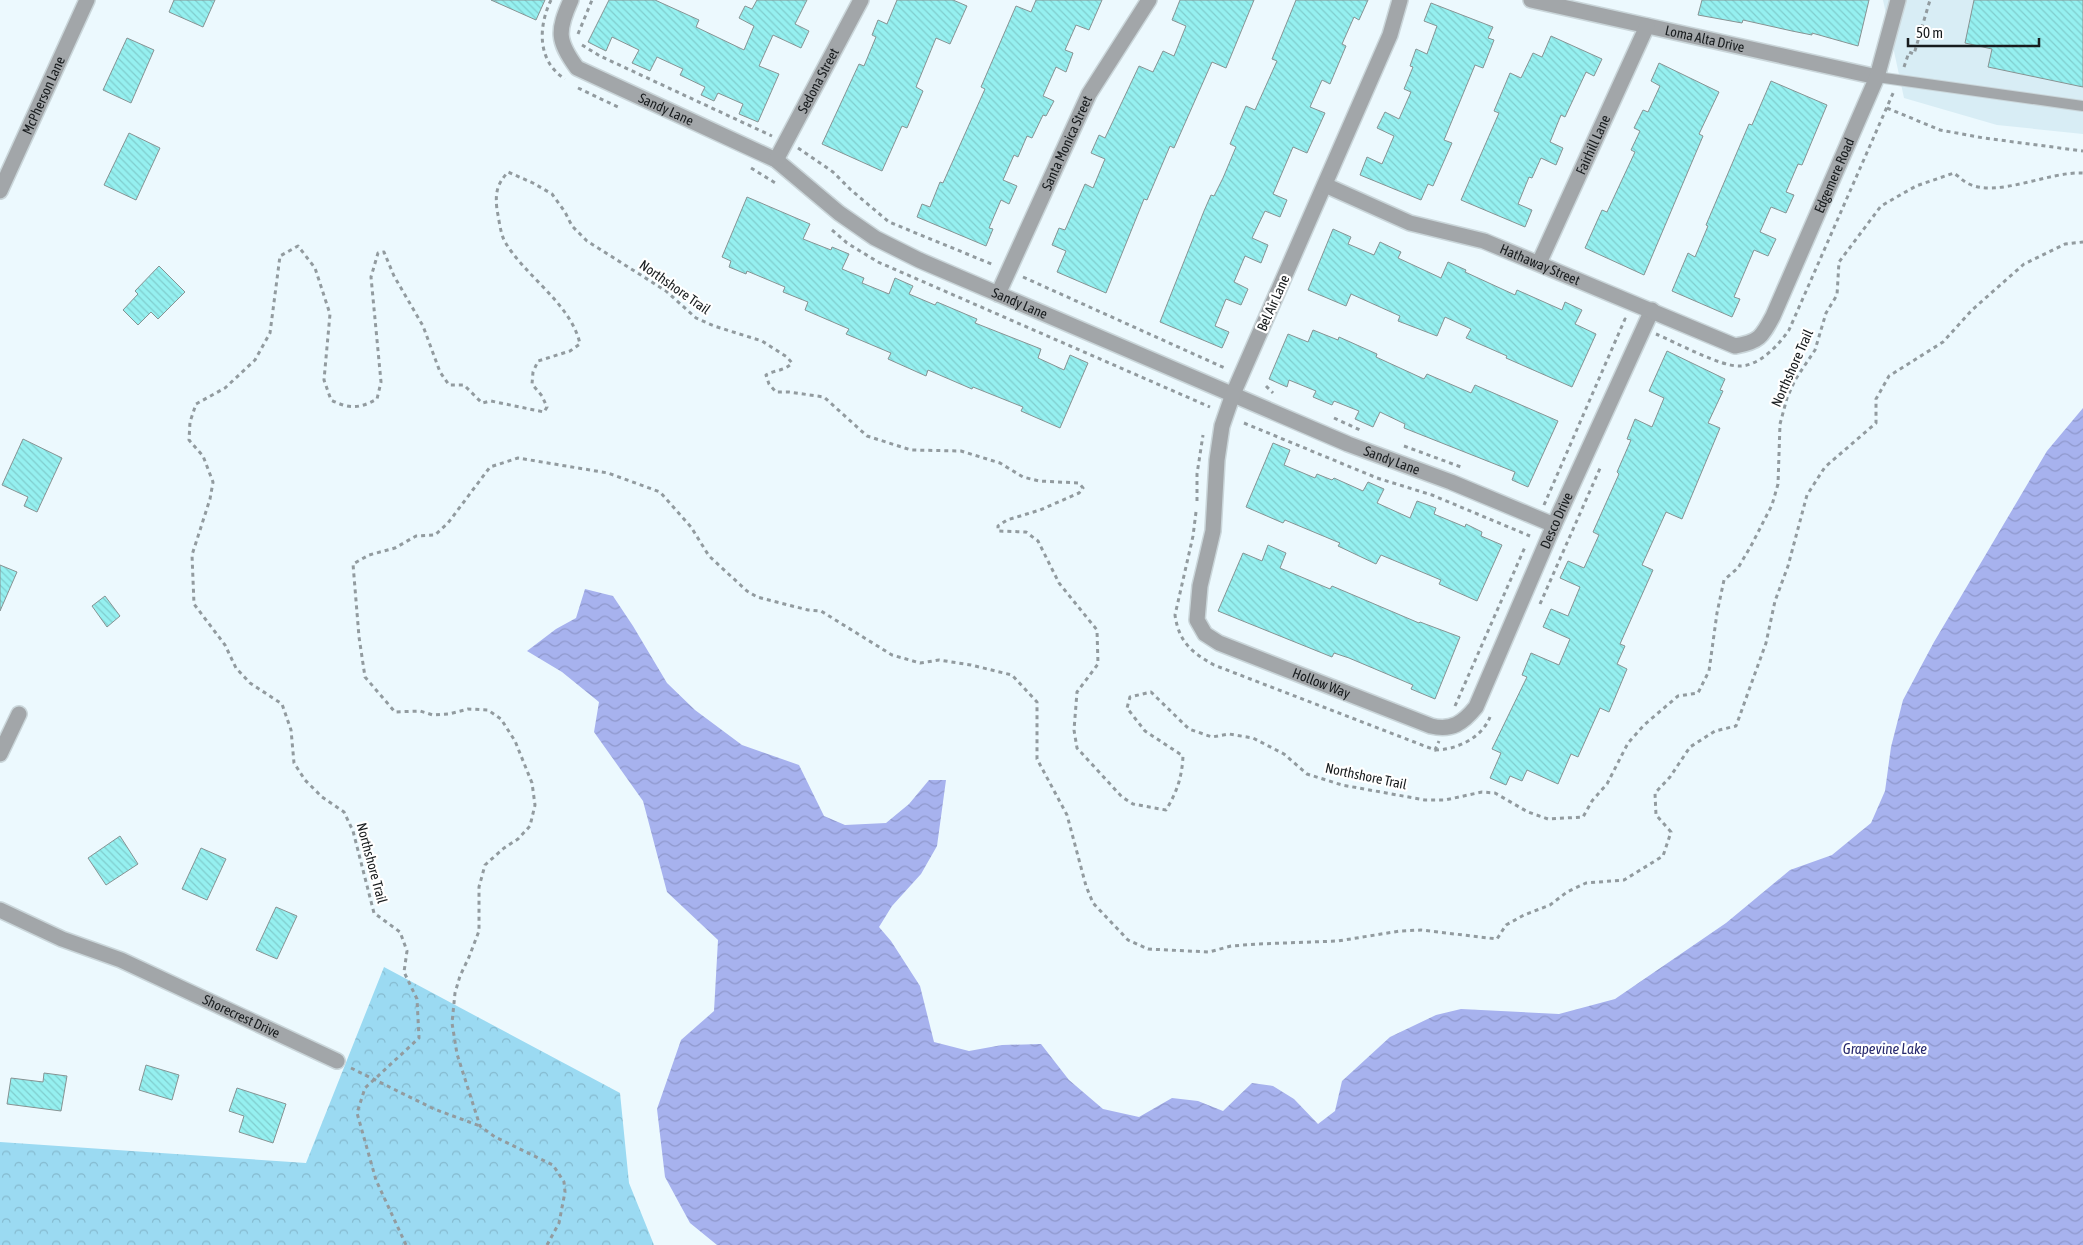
<svg xmlns="http://www.w3.org/2000/svg" width="2083" height="1245" font-family="'Asap Condensed',sans-serif">
	<style>
		.built { fill: #d8edf5 }
		.park { fill: url(#park-crowns) }
		.water { fill: url(#water-waves) }
		.building { fill: url(#building-back-hatch); stroke: #879393 }
		.lines { fill: none; stroke-linecap: round; stroke-linejoin: round }
		.lane-casing { stroke: #cad6da; stroke-width: 12 }
		.street-casing { stroke: #cad6da; stroke-width: 18 }
		.path { stroke: #929b9f; stroke-width: 3; stroke-dasharray: 4 4; stroke-linecap: butt }
		.lane { stroke: #a2a6a9; stroke-width: 10 }
		.street { stroke: #a2a6a9; stroke-width: 15 }
		.labels { text-anchor: middle; dominant-baseline: central; stroke-width: 4.5; stroke-linejoin: round; paint-order: stroke }
		.street-label { font-size: 14px; fill: #181c1e; stroke: #fff }
		.water-label { font-size: 15px; font-style: italic; fill: #27296e; stroke: #fff }
	</style>
	<defs>
		<pattern id="park-crowns" width="20" height="18" patternUnits="userSpaceOnUse" patternTransform="scale(1.25)"><rect width="20" height="18" fill="#9bdaf2"/><path d="M2 6a3 3 0 1 1 6 0M12 15a3 3 0 1 1 6 0" fill="none" stroke="#85bacf"/></pattern>
		<pattern id="water-waves" width="16" height="10" patternUnits="userSpaceOnUse" patternTransform="scale(1.25)"><rect width="16" height="10" fill="#a7b2ee"/><path d="M0 5q4-4 8 0t8 0" fill="none" stroke="#8f98cc"/></pattern>
		<pattern id="building-back-hatch" width="6" height="6" patternUnits="userSpaceOnUse" patternTransform="scale(1.25)"><rect width="6" height="6" fill="#95f0f0"/><path d="M-1 5l2 2M0 0l6 6M5-1l2 2" fill="none" stroke="#80cdcd"/></pattern>
	</defs>
	<rect width="100%" height="100%" fill="#ecf9fe"/>
	<polygon class="built" points="1883,0 2083,0 2083,134 1997,125 1904,98"/>
	<polygon class="park" points="384,967 620,1093 629,1183 654,1245 0,1245 0,1142 306,1163"/>
	<polygon class="water" points="2083,408 2083,1245 717,1245 690,1223 665,1177 657,1109 681,1040 714,1011 718,940 667,892 643,801 594,732 599,702 562,672 527,651 556,629 576,618 585,589 613,596 633,626 667,683 695,710 742,745 799,765 824,816 845,825 886,823 909,804 929,780 946,780 937,846 921,874 892,906 879,927 891,941 920,986 934,1042 969,1051 1002,1045 1041,1044 1069,1080 1103,1109 1139,1117 1172,1098 1198,1101 1223,1111 1252,1083 1273,1086 1294,1099 1318,1124 1335,1111 1342,1081 1390,1037 1436,1015 1461,1009 1559,1014 1615,999 1726,923 1790,870 1832,855 1871,823 1885,791 1891,747 1903,700 1934,642 2047,451"/>
	<g class="building">
		<polygon points="174,0 215,0 203,27 169,12"/>
		<polygon points="491,0 545,0 536,20"/>
		<polygon points="609,0 655,0 699,20 696,27 744,50 754,26 739,18 745,6 752,9 757,0 807,0 795,24 809,31 801,48 773,35 759,66 779,74 758,122 739,114 743,104 718,93 714,101 701,95 705,87 680,75 683,69 657,57 650,71 632,63 639,50 612,37 606,51 588,42"/>
		<polygon points="897,0 953,0 967,6 950,44 936,38 916,87 923,91 907,128 902,126 882,171 822,144 859,64 864,66 876,37 872,35 878,20 887,24"/>
		<polygon points="1036,0 1102,0 1089,30 1076,25 1065,50 1073,53 1066,72 1056,67 1043,96 1054,101 1046,116 1043,115 1032,138 1027,136 1018,157 1014,155 1003,180 1017,186 1009,204 1001,200 989,228 993,229 986,246 917,217 922,204 930,207 940,182 943,183 985,89 981,87 1016,6 1031,12"/>
		<polygon points="1180,0 1254,0 1226,68 1212,62 1174,148 1170,146 1147,200 1144,199 1106,293 1057,272 1066,251 1052,245 1059,228 1065,230 1085,184 1093,188 1105,159 1091,153 1099,135 1105,138 1139,66 1153,72 1163,51 1174,56 1186,26 1172,20"/>
		<polygon points="1296,0 1368,0 1359,20 1354,17 1342,44 1346,46 1330,84 1322,80 1310,107 1325,113 1307,153 1293,147 1273,194 1287,200 1280,217 1265,211 1252,238 1268,245 1261,263 1245,256 1234,282 1248,289 1241,305 1226,299 1215,326 1229,332 1222,348 1160,322 1204,211 1211,195 1214,196 1223,178 1236,147 1230,144 1246,106 1255,110 1277,61 1272,59"/>
		<polygon points="1702,0 1869,0 1858,46 1812,33 1812,35 1792,31 1743,20 1742,23 1698,15"/>
		<polygon points="1974,0 2083,0 2083,87 1988,67 1992,49 1965,43"/>
		<polygon points="1431,3 1493,27 1488,38 1494,40 1483,68 1475,65 1444,140 1452,143 1433,186 1428,184 1421,200 1360,175 1367,157 1382,164 1394,136 1377,128 1385,112 1399,119 1411,92 1404,89 1413,67 1410,66 1416,49 1427,54 1437,26 1424,21"/>
		<polygon points="1551,36 1602,59 1594,76 1586,72 1565,117 1561,115 1550,142 1563,148 1556,165 1541,158 1532,178 1529,177 1518,204 1532,210 1525,227 1461,200 1499,113 1494,111 1510,73 1521,78 1533,53 1542,57"/>
		<polygon points="127,38 154,50 131,103 103,90"/>
		<polygon points="1659,63 1719,92 1699,134 1703,136 1644,275 1585,248 1602,210 1607,212 1635,152 1631,150 1640,131 1634,128 1643,110 1648,112 1660,86 1651,81"/>
		<polygon points="1771,81 1827,105 1802,165 1798,164 1786,192 1794,195 1786,213 1771,207 1760,232 1776,239 1768,256 1754,250 1734,297 1740,299 1732,317 1672,291 1688,253 1695,257 1708,226 1706,225 1749,124 1752,125"/>
		<polygon points="129,133 160,148 136,200 104,185"/>
		<polygon points="747,197 810,224 803,239 831,250 832,247 849,254 842,269 864,278 862,283 889,294 895,278 913,286 909,294 935,305 937,302 977,319 975,323 1041,349 1038,358 1064,370 1070,355 1088,363 1060,428 1021,411 1023,407 973,387 972,389 928,370 926,376 888,359 891,353 846,334 849,329 805,310 808,302 783,292 785,287 747,271 746,274 729,267 731,261 722,257"/>
		<polygon points="1333,229 1351,237 1348,244 1374,255 1380,242 1401,252 1398,258 1441,278 1448,262 1466,270 1465,272 1515,295 1517,290 1562,310 1565,302 1582,310 1575,324 1596,334 1572,387 1506,358 1507,356 1466,338 1471,329 1445,317 1437,336 1398,321 1400,316 1351,294 1346,306 1308,290"/>
		<polygon points="159,266 185,292 158,319 151,312 138,325 123,310 138,294 135,291"/>
		<polygon points="1313,330 1338,340 1339,337 1377,354 1376,357 1424,379 1427,374 1471,393 1475,385 1558,421 1528,487 1512,480 1515,472 1404,428 1405,424 1380,412 1373,427 1355,419 1359,411 1334,401 1332,405 1313,397 1316,391 1289,380 1287,387 1269,379 1288,334 1308,342"/>
		<polygon points="1667,351 1725,379 1720,390 1723,391 1708,423 1720,428 1682,519 1666,512 1642,565 1653,570 1620,644 1625,646 1617,664 1627,669 1609,712 1600,708 1578,757 1571,754 1558,784 1527,770 1522,781 1510,776 1506,785 1490,778 1501,753 1492,749 1527,677 1522,675 1531,653 1559,665 1570,639 1543,627 1551,609 1568,616 1580,587 1560,578 1568,561 1584,568 1599,535 1593,532 1619,474 1617,472 1631,440 1627,439 1635,419 1652,427 1664,398 1649,391"/>
		<polygon points="23,439 62,458 37,512 24,506 28,497 2,485"/>
		<polygon points="1273,443 1290,450 1284,465 1315,478 1317,474 1332,480 1334,478 1363,491 1368,482 1384,489 1377,503 1410,518 1417,501 1436,508 1434,514 1465,527 1466,524 1482,532 1481,536 1502,545 1477,601 1439,584 1441,580 1381,555 1376,564 1338,546 1340,543 1285,520 1283,523 1246,507"/>
		<polygon points="1268,545 1286,553 1280,568 1330,589 1332,586 1419,623 1420,622 1460,637 1435,699 1411,689 1413,685 1349,658 1334,653 1332,657 1218,611 1243,553 1262,561"/>
		<polygon points="0,565 17,572 0,611"/>
		<polygon points="105,596 120,616 107,627 92,606"/>
		<polygon points="120,836 138,864 106,885 88,858"/>
		<polygon points="201,848 226,859 207,900 182,889"/>
		<polygon points="276,907 297,916 277,959 256,950"/>
		<polygon points="146,1065 179,1075 172,1100 139,1090"/>
		<polygon points="44,1073 67,1076 61,1111 7,1104 11,1078 43,1082"/>
		<polygon points="237,1088 286,1104 273,1143 239,1132 244,1116 229,1111"/>
	</g>
	<g class="lines">
		<g class="lane-casing">
			<polyline id="lane" points="1877,77 2083,106"/>
		</g>
		<g class="street-casing">
			<g id="street">
				<path id="s1" d="M571,0c-14,31 -14,41 6,68l199,92 63,53 36,25 44,22 429,184 103,38 103,43"/>
				<path id="s2" d="M1400,0l-10,35 -157,359 -11,32 -5,34 -4,71 -13,55 -3,34 8,14 14,9 212,83c21,5 32,-3 45,-19l78,-182 98,-215"/>
				<path id="s3" d="M1531,0l346,77"/>
				<path id="s4" d="M776,160l85,-160"/>
				<path id="s5" d="M1325,185l85,38 74,18 251,105c24,-4 27,-9 38,-30l104,-239 21,-77"/>
				<path id="s6" d="M0,191l87,-191"/>
				<path id="s7" d="M1539,263l108,-237"/>
				<path id="s8" d="M998,294l91,-200 60,-94"/>
				<polyline points="0,754 19,714"/>
				<path id="s9" d="M0,910l62,29 59,21 216,101"/>
			</g>
		</g>
		<g class="path">
			<path d="M551,0c-13,27 -14,61 14,79"/>
			<polyline points="578,34 592,0"/>
			<polyline points="582,45 600,56 772,136"/>
			<polyline points="1904,67 1909,52 1914,54 1930,0"/>
			<polyline points="578,88 620,108"/>
			<polyline points="1887,108 1940,130 1984,138 2083,151"/>
			<polyline points="798,148 833,172 851,190 889,222 994,265"/>
			<polyline points="751,168 777,184"/>
			<polyline points="832,230 847,243 878,262 1210,407"/>
			<polyline points="1023,277 1227,369"/>
			<path d="M1656,334c19,8 65,33 84,32 19,0 39,-21 49,-36l105,-239"/>
			<polyline points="1266,386 1273,393"/>
			<polyline points="1334,418 1360,430"/>
			<polyline points="1244,423 1377,478 1432,495 1530,536"/>
			<polyline points="1404,446 1461,467"/>
			<polyline points="1197,501 1197,474 1203,435"/>
			<polyline points="1544,505 1625,319 1628,321"/>
			<path d="M1196,512l-3,24 -18,79c4,27 16,37 39,50l221,85 4,-9"/>
			<polyline points="1540,604 1601,466"/>
			<polyline points="1455,706 1525,547"/>
			<path d="M1435,750c21,0 47,-12 55,-33"/>
			<polyline points="351,1068 434,1109 480,1126"/>
			<path d="M406,1245l-30,-65 -19,-67 8,-25 54,-50 -2,-39 -13,-27 3,-21 -7,-19 -26,-19 -21,-82 -9,-19 -22,-15 -17,-17 -11,-17 -3,-33 -9,-26 -32,-21 -14,-15 -11,-23 -31,-41 -2,-49 18,-56 3,-17 -10,-26 -14,-16 1,-18 6,-18 29,-16 30,-28 15,-27 10,-77 18,-10 17,22 15,46 -6,66 7,20c18,9 28,9 46,-1l4,-17 -10,-105 7,-24 6,-1 10,24 29,50 17,46 9,13h15l18,18 9,-2 53,11 3,-5 -5,-11 -10,-12 1,-12 5,-11 32,-10 10,-7c-9,-41 -57,-69 -76,-104 -4,-9 -5,-21 -7,-30 -2,-17 0,-26 11,-38l25,11 19,11 13,18 7,14 15,15 79,50 30,27 18,8 48,15 25,16 5,6c-7,8 -18,7 -26,12l3,9 7,8h13l35,5 43,39 44,14 50,1 39,12 23,14 16,4 40,2 4,5 -4,5 -39,17 -33,10 -9,6v5l28,1 12,9 21,42 38,47 1,34 -21,28 -3,38 3,18 45,49 11,7 33,6c11,-18 16,-33 17,-54l-38,-25 -18,-23 3,-11 21,-5 38,37 23,8 17,-3 24,4 31,16 23,20 35,11 83,15h20l37,-8 13,1 33,19 20,7 35,-2 9,-16 15,-17 21,-41 16,-18 34,-29 20,-3 11,-22 8,-58 7,-33 14,-12 14,-24 20,-39 6,-21 2,-60 7,-26 8,-18 20,-30 11,-37 11,-18 2,-33 42,-56 35,-20 38,-13c4,3 8,7 13,10 29,16 82,-12 116,-10"/>
			<polyline points="547,1245 559,1223 565,1192 564,1182 553,1165 495,1137 480,1126 457,1054 452,1023 455,993 460,976 469,957 479,931 479,887 485,865 504,848 518,839 530,826 535,805 532,783 515,741 501,719 488,710 468,709 449,714 433,715 420,711 395,712 365,677 359,637 353,564 369,555 395,548 416,536 435,535 448,523 490,467 518,458 608,473 660,492 691,527 709,556 747,591 757,597 808,610 821,611 892,655 920,663 939,660 971,665 1012,675 1037,702 1037,759 1067,815 1086,886 1093,903 1128,940 1148,949 1209,952 1231,946 1257,944 1338,941 1400,931 1421,930 1497,939 1506,925 1524,915 1550,905 1567,892 1586,883 1624,880 1663,856 1671,832 1656,815 1655,793 1670,777 1690,747 1715,731 1736,726 1766,643 1775,601 1788,566 1807,495 1825,467 1876,423 1876,399 1889,376 1943,342 1972,310 2024,264 2065,244 2083,242"/>
		</g>
		<use href="#lane" class="lane"/>
		<use href="#street" class="street"/>
	</g>
	<g class="labels">
		<g class="street-label">
			<text stroke="none"><textPath href="#s3" startOffset="178">Loma Alta Drive</textPath></text>
			<text stroke="none"><textPath href="#s4" startOffset="90">Sedona Street</textPath></text>
			<text stroke="none"><textPath href="#s6" startOffset="105">McPherson Lane</textPath></text>
			<text stroke="none"><textPath href="#s1" startOffset="172">Sandy Lane</textPath></text>
			<text stroke="none"><textPath href="#s8" startOffset="166">Santa Monica Street</textPath></text>
			<text stroke="none"><textPath href="#s7" startOffset="130">Fairhill Lane</textPath></text>
			<text stroke="none"><textPath href="#s5" startOffset="646">Edgemere Road</textPath></text>
			<text stroke="none"><textPath href="#s5" startOffset="230">Hathaway Street</textPath></text>
			<text transform="translate(675 287) rotate(35)">Northshore Trail</text>
			<text stroke="none"><textPath href="#s1" startOffset="578">Sandy Lane</textPath></text>
			<text transform="translate(1273 303) rotate(-66)">Bel Air Lane</text>
			<text transform="translate(1792 368) rotate(-66)">Northshore Trail</text>
			<text stroke="none"><textPath href="#s1" startOffset="982">Sandy Lane</textPath></text>
			<text stroke="none"><textPath href="#s2" startOffset="1174">Desco Drive</textPath></text>
			<text stroke="none"><textPath href="#s2" startOffset="801">Hollow Way</textPath></text>
			<text transform="translate(1366 776) rotate(12)">Northshore Trail</text>
			<text transform="translate(372 863) rotate(75)">Northshore Trail</text>
			<text stroke="none"><textPath href="#s9" startOffset="264">Shorecrest Drive</textPath></text>
		</g>
		<g class="water-label">
			<text x="1885" y="1048">Grapevine Lake</text>
		</g>
	</g>
	<path d="M1908 38v8h131v-8" fill="none" stroke="#181c1e" stroke-width="2.5"/>
	<text x="1916" y="38" font-size="15" fill="#181c1e" stroke="#ffffff" stroke-width="4" paint-order="stroke">50 m</text>
</svg>
